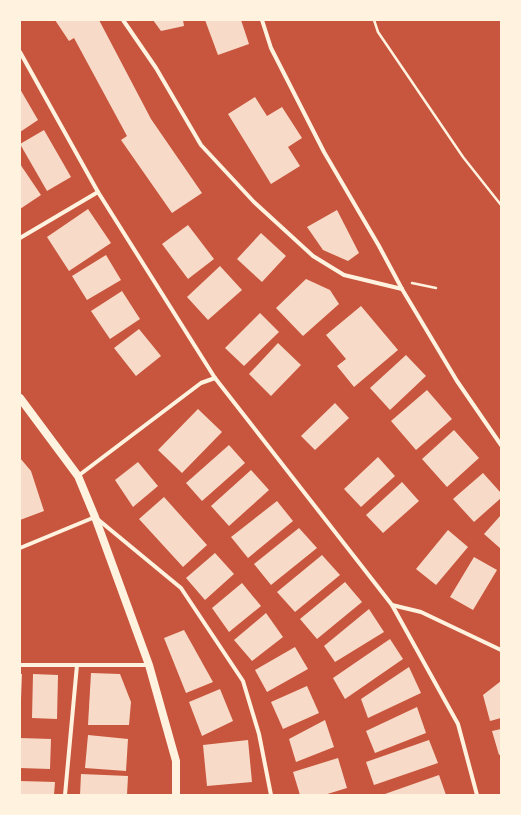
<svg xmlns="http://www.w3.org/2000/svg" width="521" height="815" font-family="Barlow,sans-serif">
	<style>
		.building { fill: #f7dbc8 }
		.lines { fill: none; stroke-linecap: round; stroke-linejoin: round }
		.path { stroke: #fff3e0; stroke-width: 2.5 }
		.minor { stroke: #fff3e0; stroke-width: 4 }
		.secondary { stroke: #fff3e0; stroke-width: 8 }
	</style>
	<rect width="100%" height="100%" fill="#c8553d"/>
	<g class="building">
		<polygon points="55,20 99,20 151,119 202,193 172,213 121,140 127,136 74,38 69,41"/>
		<polygon points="153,20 183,20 184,26 161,31"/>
		<polygon points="205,20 241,20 249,44 218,55"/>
		<polygon points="20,89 38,120 20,132"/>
		<polygon points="255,97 267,116 282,107 302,138 288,147 300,166 271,184 228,114"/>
		<polygon points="44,130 71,177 47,191 20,144"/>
		<polygon points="20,164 41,195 20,209"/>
		<polygon points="88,209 111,243 69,271 47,237"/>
		<polygon points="337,210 359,253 348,261 323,250 307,227"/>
		<polygon points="188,225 214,259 188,279 162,244"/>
		<polygon points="261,233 286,256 262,282 237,259"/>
		<polygon points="106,255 121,280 87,300 72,276"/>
		<polygon points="220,266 242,290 208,320 187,297"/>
		<polygon points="306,279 330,290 339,304 303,336 276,308"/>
		<polygon points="122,291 140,319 110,339 91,311"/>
		<polygon points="361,306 398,350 354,387 337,366 346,359 326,335"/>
		<polygon points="260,313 279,332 244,366 225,348"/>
		<polygon points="139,329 161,356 136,376 114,348"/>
		<polygon points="278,343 301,365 271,396 249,374"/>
		<polygon points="406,355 426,376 390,410 370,388"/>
		<polygon points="427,390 452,419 416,450 391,421"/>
		<polygon points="335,403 349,418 315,450 301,436"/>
		<polygon points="198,409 222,432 182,473 158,450"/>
		<polygon points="454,430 479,458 447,487 422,459"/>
		<polygon points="229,445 245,463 202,501 186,483"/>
		<polygon points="378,457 395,476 361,507 344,489"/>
		<polygon points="20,458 31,471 44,511 20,520"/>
		<polygon points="138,462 158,486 133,507 115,480"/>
		<polygon points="251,470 269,490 229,526 211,506"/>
		<polygon points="483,473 501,493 501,498 474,522 453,499"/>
		<polygon points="402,482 419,501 383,533 366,515"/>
		<polygon points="164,497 207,545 183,567 139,519"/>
		<polygon points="277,501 293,521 248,558 231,537"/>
		<polygon points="501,515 501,549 484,534"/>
		<polygon points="299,528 317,548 271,585 254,564"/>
		<polygon points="448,530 468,547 436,585 416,569"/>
		<polygon points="215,553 234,574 205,600 186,578"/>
		<polygon points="322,555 340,575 295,612 277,592"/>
		<polygon points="474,557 497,570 473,610 450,597"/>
		<polygon points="345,582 362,602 317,639 300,619"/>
		<polygon points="242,583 261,606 229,632 212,608"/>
		<polygon points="369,609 384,632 335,662 324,646"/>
		<polygon points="266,613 283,637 252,661 234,640"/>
		<polygon points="184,630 213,682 186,693 164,638"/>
		<polygon points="390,639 403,659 345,699 333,678"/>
		<polygon points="295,647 308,669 267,692 255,670"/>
		<polygon points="409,667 421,693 368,718 361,699"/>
		<polygon points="91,673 120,674 131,702 129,725 88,725"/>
		<polygon points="20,674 22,674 21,699 20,699"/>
		<polygon points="33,674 58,675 57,719 32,718"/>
		<polygon points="501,681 501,718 490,721 483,695"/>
		<polygon points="307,686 319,713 283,729 271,702"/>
		<polygon points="220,689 233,721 202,736 189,702"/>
		<polygon points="417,707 426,733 375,753 366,731"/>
		<polygon points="325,720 334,747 296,762 289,739"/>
		<polygon points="501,729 501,754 499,755 492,731"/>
		<polygon points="88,735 128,739 126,771 85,768"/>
		<polygon points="20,738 51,739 50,769 20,768"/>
		<polygon points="248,740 252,782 207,786 203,745"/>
		<polygon points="429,740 438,763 374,785 366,762"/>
		<polygon points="338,758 347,788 324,795 300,795 293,772"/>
		<polygon points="81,774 128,776 127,795 80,795"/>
		<polygon points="439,775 446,795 382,795"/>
		<polygon points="20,781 55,782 54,795 20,795"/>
	</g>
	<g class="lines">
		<g class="path">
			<polyline points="374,20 378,32 463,157 501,205"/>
			<polyline points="412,283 436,288"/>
		</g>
		<g class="minor">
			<polyline points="123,20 156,68 201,145 254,202 313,256 344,275 402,289"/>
			<polyline points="262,20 271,48 324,152 379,246 402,289 457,381 501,445"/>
			<polyline points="20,52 98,192 215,378 392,605 458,724 477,795"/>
			<polyline points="20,238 98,192"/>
			<polyline points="78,476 201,383 215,378"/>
			<polyline points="20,548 95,517 181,588 243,681 259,734 271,795"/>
			<polyline points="392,605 421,612 501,650"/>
			<polyline points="20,665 149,665"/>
			<polyline points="65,795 77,665"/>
		</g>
		<polyline class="secondary" points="20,398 78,476 95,517 149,665 176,761 176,795"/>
	</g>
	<rect width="521" height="815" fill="none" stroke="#fff3e0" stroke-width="42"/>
</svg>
